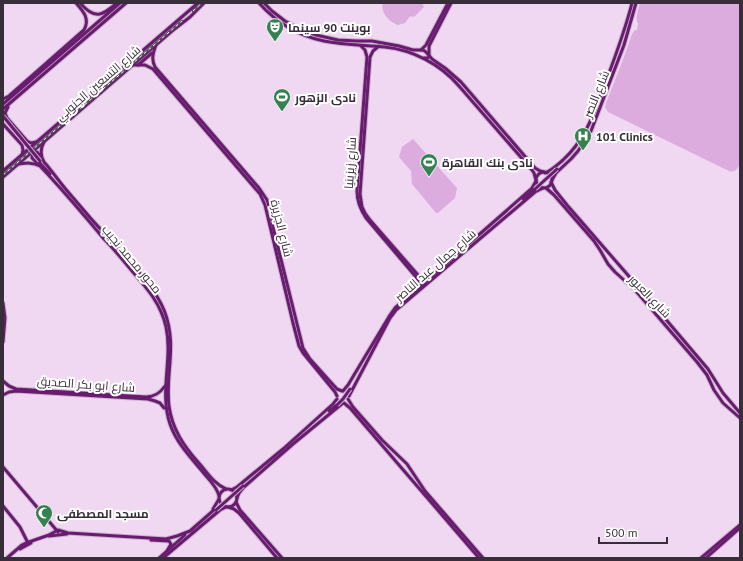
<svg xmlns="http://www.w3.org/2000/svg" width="743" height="561" font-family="'PT Sans',Cairo,sans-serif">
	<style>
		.green { fill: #dcacdf }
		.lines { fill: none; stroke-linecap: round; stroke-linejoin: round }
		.major-casing { stroke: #cbb5cd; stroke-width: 5 }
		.major { stroke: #691b6f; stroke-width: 3 }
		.rail-casing { stroke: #574b59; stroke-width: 2.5 }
		.rail { stroke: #fff; stroke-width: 1; stroke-dasharray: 3; stroke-linecap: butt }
		.major-bridge-casing { stroke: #cbb5cd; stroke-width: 5; stroke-linecap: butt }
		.major-bridge { stroke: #691b6f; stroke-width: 3 }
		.labels { text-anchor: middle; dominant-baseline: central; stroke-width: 4; stroke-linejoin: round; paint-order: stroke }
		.poi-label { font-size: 12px; font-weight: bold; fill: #382e39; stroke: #fff; text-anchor: start }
		.street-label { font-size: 12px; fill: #382e39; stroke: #fff }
	</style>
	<rect width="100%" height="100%" fill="#f0d7f2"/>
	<g class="green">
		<path d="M383,3h39l2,4 -10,10 -1,-1 -1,1 -2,-1 -5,7 -7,2c-9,-3 -18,-13 -15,-22z"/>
		<path d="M640,3h100v161c-3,5 -5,9 -11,7l-121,-59 -3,-5 1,-4 18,-46 8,-23 3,-4h2l1,-6c-3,-6 0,-14 2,-21z"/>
		<polygon points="413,139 457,188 455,198 438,213 436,213 412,184 411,171 399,157 402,147"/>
	</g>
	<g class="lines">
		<g class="major-casing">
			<g id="major">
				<path d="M80,3c15,17 22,13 37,0"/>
				<path d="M259,3c17,19 40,33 65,38 20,4 41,4 61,6 28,3 55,17 74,39l73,84 2,3 2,7"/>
				<polyline points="264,3 272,11 285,21 298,28 316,35 338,40 357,41 372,41 399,46 413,50 423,50 426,52 432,59 445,68 461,82 535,168 540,171 544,172"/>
				<path d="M156,45c-3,8 -5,14 -1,22l104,121 8,12 3,9 3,18 30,121 7,11 17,19 10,11 5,2"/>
				<path d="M361,46l4,4 2,7 -10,134c0,10 3,18 9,27l50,59 2,5 -1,5"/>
				<polyline points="379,46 373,51 370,57 360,194 362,207 365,213 370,220 418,275 421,277 428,279"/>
				<polyline points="421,50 426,45 448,3"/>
				<polyline points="424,58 427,58 429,57 429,46 451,3"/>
				<polyline points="134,65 145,65 153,69 260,194 265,205 293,323 299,346 303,353 335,392 337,396"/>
				<polyline points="138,65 152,53"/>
				<path d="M3,99l6,-3 75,-66c6,-11 0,-18 -8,-27"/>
				<polyline points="3,104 120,3"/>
				<polyline points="8,107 5,113 7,118 27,141 31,143 36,142"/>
				<polyline points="3,109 126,3"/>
				<polyline points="3,124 22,145 23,150 22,155"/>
				<path d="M44,142c-4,7 -4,13 0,20 9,10 16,21 25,31 15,18 30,35 46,52 17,20 39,41 49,65 14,35 1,63 5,96 3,23 15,40 29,56 9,10 16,22 28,27"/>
				<polyline points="39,162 50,174"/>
				<path d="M18,164c8,-1 15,-2 22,2 22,23 43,48 64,73 10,10 19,21 28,32 15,17 29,33 34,56 7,32 -7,65 4,97 6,18 20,33 32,47 6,8 15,15 17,25"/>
				<polyline points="38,164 32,158 32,154 34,152 37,152 40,156"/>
				<polyline points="3,171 198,3"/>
				<circle cx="544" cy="180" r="8"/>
				<path d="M545,173c7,-3 12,-8 18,-13 23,-21 31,-47 42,-76 10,-27 20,-53 27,-81"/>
				<polyline points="3,177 172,31 190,17 204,3"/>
				<polyline points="552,180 556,173 571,159 578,151 591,131 624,45 636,3"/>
				<polyline points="551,182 555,190 567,205 640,289 708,369 723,393 740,413"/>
				<polyline points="546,188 554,195 594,241 600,250 608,264 615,272 635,290 697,362 707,375 714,390 723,403 740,418"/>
				<polyline points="523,199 535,189"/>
				<polyline points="3,303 5,318 3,342"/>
				<path d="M3,381l6,5 7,3 130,8c9,0 14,-4 19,-11"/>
				<polyline points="343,391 348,385 390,315 395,308 505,212 532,188 536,181"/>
				<polyline points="3,395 9,392 16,391 148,399 155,401 160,403 164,408"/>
				<polyline points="349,396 390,318 396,310 535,192 543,188"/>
				<polyline points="348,399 353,407 382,440 407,464 425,491 483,558"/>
				<polyline points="344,403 350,408 479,558"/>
				<polyline points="329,411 337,405"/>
				<polyline points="3,467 58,532"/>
				<circle cx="228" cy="498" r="9"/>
				<polyline points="231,490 237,487 283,449 333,404 337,399"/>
				<polyline points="237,498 239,493 244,487 293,444 343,403"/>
				<polyline points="236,502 240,510 282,558"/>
				<polyline points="3,506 20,527 28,543"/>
				<polyline points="228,507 234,509 239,513 277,558"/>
				<polyline points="213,509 219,499"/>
				<polyline points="49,536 67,534"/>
				<polyline points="151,540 169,541 171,544 167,551"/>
				<polyline points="20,549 31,543"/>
				<polyline points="7,558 22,545 26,543 49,535 58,530 68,533 166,539 177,536 190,531 215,509"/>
				<polyline points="159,558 185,535"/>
				<polyline points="163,558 220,510 226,507"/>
				<polyline points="701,558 740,525"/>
				<polyline points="706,558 740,528"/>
			</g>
		</g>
		<use href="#major" class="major"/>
		<g class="rail-casing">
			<g id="rail">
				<polyline points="193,11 202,3"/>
				<polyline points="3,175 182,21"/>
			</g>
		</g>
		<use href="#rail" class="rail"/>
		<g class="major-bridge-casing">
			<g id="major-bridge">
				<polyline points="3,116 40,161"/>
				<polyline points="535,189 557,169"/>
				<polyline points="337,405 343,399 350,389"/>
				<polyline points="216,510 243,486"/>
			</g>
		</g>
		<use href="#major-bridge" class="major-bridge"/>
	</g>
	<defs>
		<g id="theatre-pin" transform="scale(0.9)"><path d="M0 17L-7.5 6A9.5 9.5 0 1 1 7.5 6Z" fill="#358150" stroke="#fff"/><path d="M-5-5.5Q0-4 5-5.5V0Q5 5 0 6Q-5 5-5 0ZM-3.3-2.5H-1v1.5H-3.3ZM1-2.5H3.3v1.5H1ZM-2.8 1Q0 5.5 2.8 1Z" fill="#fff"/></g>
		<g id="stadium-pin" transform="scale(0.9)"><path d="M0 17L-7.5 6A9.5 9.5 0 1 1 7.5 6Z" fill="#358150" stroke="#fff"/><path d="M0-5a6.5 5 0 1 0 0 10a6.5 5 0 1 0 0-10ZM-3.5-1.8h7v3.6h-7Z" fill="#fff"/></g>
		<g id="hospital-pin" transform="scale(0.9)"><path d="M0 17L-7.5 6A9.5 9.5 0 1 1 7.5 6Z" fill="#358150" stroke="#fff"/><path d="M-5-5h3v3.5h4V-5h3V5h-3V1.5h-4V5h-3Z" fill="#fff"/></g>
		<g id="mosque-pin" transform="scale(0.9)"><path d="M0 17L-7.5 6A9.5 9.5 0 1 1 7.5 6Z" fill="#358150" stroke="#fff"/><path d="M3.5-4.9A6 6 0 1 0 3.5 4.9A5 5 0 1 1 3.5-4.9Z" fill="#fff"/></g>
	</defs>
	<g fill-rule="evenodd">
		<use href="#theatre-pin" x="275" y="27"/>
		<use href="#stadium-pin" x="282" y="97"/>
		<use href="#hospital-pin" x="583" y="136"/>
		<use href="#stadium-pin" x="429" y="162"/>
		<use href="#mosque-pin" x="44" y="513"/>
	</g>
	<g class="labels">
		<g class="poi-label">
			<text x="288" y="27">بوينت 90 سينما</text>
			<text x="295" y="97">نادى الزهور</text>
			<text x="596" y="136">101 Clinics</text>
			<text x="442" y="162">نادى بنك القاهرة</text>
			<text x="57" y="513">مسجد المصطفى</text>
		</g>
		<g class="street-label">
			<text transform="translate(98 83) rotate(-41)">شارع التسعين الجنوبي</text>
			<text transform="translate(596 94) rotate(-68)">شارع النصر</text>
			<text transform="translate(350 163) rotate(-86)">شارع زيزينيا</text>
			<text transform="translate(282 228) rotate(76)">شارع الجزيرة</text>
			<text transform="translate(132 259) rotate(50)">محور محمد نجيب</text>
			<text transform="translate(435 265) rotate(-41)">شارع جمال عبد الناصر</text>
			<text transform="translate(650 296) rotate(46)">شارع العبور</text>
			<text transform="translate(86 384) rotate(4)">شارع ابو بكر الصديق</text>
		</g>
	</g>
	<rect width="743" height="561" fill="none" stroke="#382e39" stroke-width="8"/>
	<path d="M599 537v6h68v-6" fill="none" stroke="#382e39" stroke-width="2"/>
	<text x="605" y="537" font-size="12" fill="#382e39" stroke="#ffffff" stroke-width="3" paint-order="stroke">500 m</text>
</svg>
